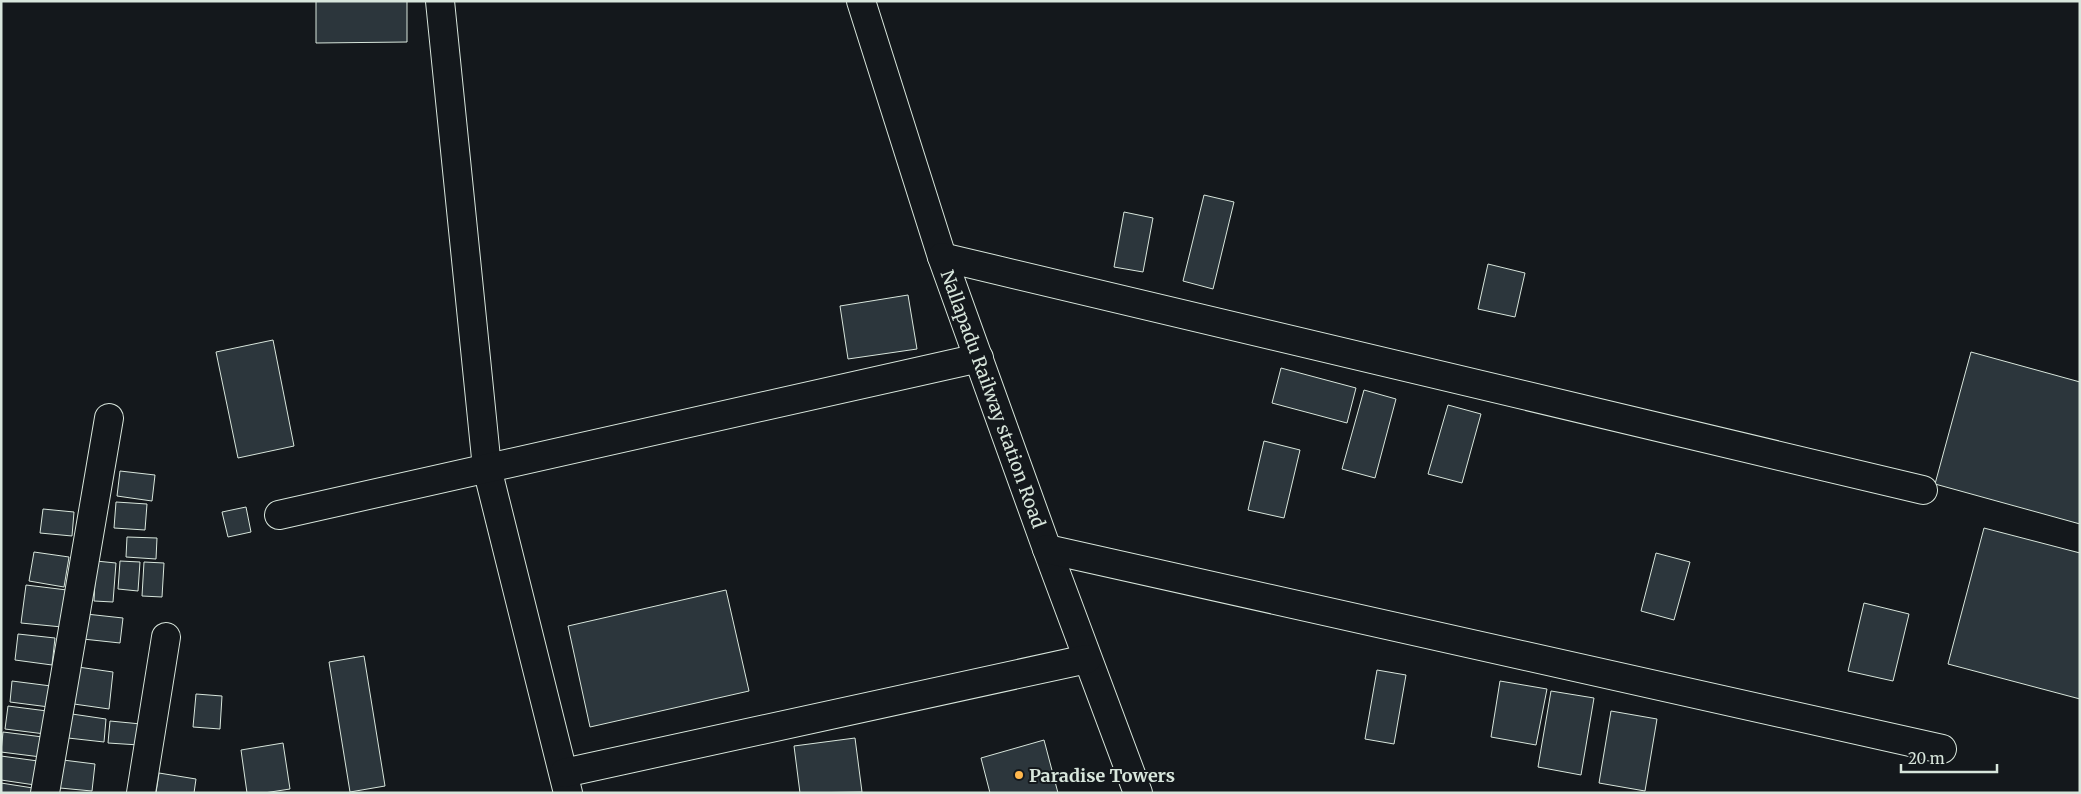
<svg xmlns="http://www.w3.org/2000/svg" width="2081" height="794" font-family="Merriweather,serif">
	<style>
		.building { fill: #2c363c; stroke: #d8e6dc }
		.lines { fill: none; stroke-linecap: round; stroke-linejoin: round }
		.minor-casing { stroke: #d8e6dc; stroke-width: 30 }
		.minor { stroke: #14181c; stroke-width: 28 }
		.poi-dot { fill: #ffb74d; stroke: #14181c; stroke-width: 2 }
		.labels { text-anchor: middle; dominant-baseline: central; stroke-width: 4; stroke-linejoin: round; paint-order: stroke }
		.street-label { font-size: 18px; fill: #d8e6dc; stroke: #14181c }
		.poi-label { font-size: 18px; font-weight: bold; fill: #d8e6dc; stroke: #14181c; text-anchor: start }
	</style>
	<rect width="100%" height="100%" fill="#14181c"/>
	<g class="building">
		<polygon points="316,1 407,1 407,42 316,43"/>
		<polygon points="1204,195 1234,202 1213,289 1183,281"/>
		<polygon points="1124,212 1153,218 1143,272 1114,267"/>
		<polygon points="1488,264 1525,273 1515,317 1478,309"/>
		<polygon points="908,295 917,349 848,359 840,306"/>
		<polygon points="273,340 294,446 238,458 216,352"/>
		<polygon points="1971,352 2080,382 2080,524 1935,484"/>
		<polygon points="1281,368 1356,388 1347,423 1272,403"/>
		<polygon points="1364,390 1396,399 1375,478 1342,469"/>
		<polygon points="1448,405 1481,414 1462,483 1428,474"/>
		<polygon points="1264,441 1300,450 1284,518 1248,510"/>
		<polygon points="120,471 155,475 152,501 117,496"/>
		<polygon points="116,502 147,504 145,530 114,528"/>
		<polygon points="246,507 251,532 228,537 222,512"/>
		<polygon points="43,509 74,512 72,536 40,533"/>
		<polygon points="1984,528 2080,553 2080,699 1948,664"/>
		<polygon points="127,537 157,538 156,559 126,557"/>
		<polygon points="34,552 69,557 64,587 29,581"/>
		<polygon points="1656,553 1690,562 1674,620 1641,611"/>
		<polygon points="96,561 116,563 113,602 94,601"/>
		<polygon points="120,561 140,562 138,591 118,589"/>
		<polygon points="144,562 164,563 162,597 142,596"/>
		<polygon points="26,585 67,590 62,627 21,623"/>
		<polygon points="726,590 749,691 590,727 568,626"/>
		<polygon points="1864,603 1909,614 1893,681 1848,671"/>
		<polygon points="86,614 123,618 120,643 83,639"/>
		<polygon points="18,634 55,638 52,665 15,660"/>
		<polygon points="364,656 385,786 350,792 329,662"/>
		<polygon points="78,667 113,672 109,709 74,704"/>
		<polygon points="1377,670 1406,675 1394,744 1365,739"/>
		<polygon points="12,681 51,686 49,707 10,702"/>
		<polygon points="1500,681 1547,689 1536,745 1491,737"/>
		<polygon points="1551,691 1594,698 1581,775 1538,767"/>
		<polygon points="196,694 222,696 220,729 193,727"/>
		<polygon points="8,706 47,711 45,734 5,729"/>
		<polygon points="1611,711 1657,719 1645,791 1599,783"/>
		<polygon points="72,714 106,719 104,742 68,738"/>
		<polygon points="110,721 141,724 139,745 108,743"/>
		<polygon points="3,732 43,737 41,757 1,752"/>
		<polygon points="855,738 862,792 800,793 794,746"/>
		<polygon points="1044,740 1058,793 990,793 981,758"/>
		<polygon points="283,743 290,789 264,793 247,793 241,750"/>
		<polygon points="1,756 38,761 35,785 1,780"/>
		<polygon points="63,760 95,764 92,791 60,788"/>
		<polygon points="159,773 196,779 194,793 156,793"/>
		<polygon points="1,783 33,788 32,793 1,793"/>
	</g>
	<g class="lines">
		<g class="minor-casing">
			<g id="minor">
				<polyline points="440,1 487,468 568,793"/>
				<polyline points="861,1 942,257 1047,549 1138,793"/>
				<polyline points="942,257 1923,490"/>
				<polyline points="279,515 979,358"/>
				<polyline points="1047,549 1942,749"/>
				<polyline points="564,773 1087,659"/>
				<polyline points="45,793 109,418"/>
				<polyline points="141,793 166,637"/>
			</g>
		</g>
		<use href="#minor" class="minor"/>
	</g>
	<circle class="poi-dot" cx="1019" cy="775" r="5"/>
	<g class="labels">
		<g class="street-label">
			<text transform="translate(993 399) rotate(70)">Nallapadu Railway station Road</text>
		</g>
		<g class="poi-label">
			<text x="1029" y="775">Paradise Towers</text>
		</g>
	</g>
	<rect width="2081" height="794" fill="none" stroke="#d8e6dc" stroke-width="5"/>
	<path d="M1901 764v8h96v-8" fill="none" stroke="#d8e6dc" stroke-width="2.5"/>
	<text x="1908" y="764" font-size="15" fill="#d8e6dc" stroke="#14181c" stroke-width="4" paint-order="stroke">20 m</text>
</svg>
